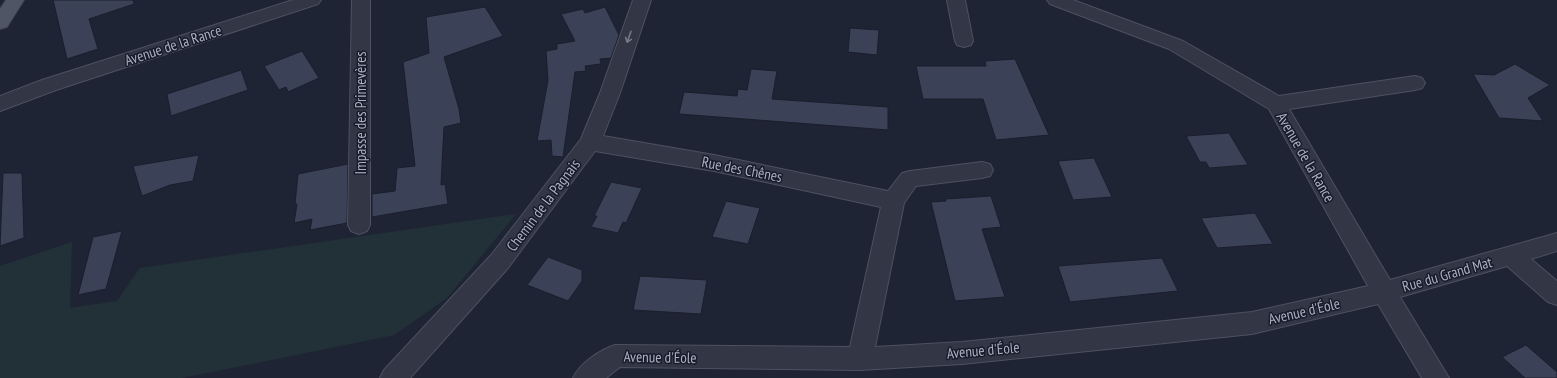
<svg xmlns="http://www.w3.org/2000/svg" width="1557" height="378" font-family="'PT Sans Narrow',sans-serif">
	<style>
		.green { fill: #223137 }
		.building { fill: #3b4156; stroke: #1a1e2c }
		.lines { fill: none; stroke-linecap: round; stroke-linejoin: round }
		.minor-casing { stroke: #4d5161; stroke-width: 2 }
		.major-casing { stroke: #3c404f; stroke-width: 2 }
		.minor { fill: #323645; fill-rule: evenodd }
		.major { fill: #505566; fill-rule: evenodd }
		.oneway { stroke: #75798a }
		.labels { text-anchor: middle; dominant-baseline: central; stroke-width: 3; stroke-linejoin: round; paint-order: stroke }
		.street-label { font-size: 15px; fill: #acb0c3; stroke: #181c2a }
	</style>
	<rect width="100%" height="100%" fill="#1f2435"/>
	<polygon class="green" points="516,214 447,298 394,335 182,378 0,378 0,266 72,242 70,308 117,301 140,268"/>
	<g class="building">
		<polygon points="53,0 133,0 134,4 89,19 98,49 67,59"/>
		<polygon points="485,7 503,36 444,57 459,109 461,123 444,127 441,185 445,184 448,204 372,217 372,194 395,191 397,168 415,166 403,62 429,53 426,17"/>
		<polygon points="605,7 619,35 611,58 600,59 601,64 585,66 586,71 575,72 563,157 552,156 551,140 537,141 548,80 546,51 557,49 557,44 575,41 561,14 583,9 585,13"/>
		<polygon points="850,28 879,30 877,55 848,52"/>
		<polygon points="302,51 319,78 288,92 286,87 279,90 264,66"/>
		<polygon points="1015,59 1049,135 996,140 983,99 923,99 916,66 986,66 985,61"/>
		<polygon points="1515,64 1550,85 1528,98 1543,121 1499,118 1473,74 1494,75"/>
		<polygon points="751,69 777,71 772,99 888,107 888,130 679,114 684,92 737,96 738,89 747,90"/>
		<polygon points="241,70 248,90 171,116 167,94"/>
		<polygon points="1229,133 1248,165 1209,168 1206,162 1200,162 1186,136"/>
		<polygon points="199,155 193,181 170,185 142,196 133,166"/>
		<polygon points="1094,158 1112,197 1073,200 1058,161"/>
		<polygon points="348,164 347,223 310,230 312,219 294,223 297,204 295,204 298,174"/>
		<polygon points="3,173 22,173 24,238 0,246"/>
		<polygon points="611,182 642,188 626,223 623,222 618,233 591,227 597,216 594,216"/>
		<polygon points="991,196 1001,227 982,229 1005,297 955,301 931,202 946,201 945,199"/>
		<polygon points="726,201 760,208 748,244 712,237"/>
		<polygon points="1255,213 1273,244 1217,248 1201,218"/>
		<polygon points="122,231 106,289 78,295 93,237"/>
		<polygon points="548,257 582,270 582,281 568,301 527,285"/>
		<polygon points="1162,258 1178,291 1070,302 1058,266"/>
		<polygon points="640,276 707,280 701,314 633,310"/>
		<polygon points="1526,345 1557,372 1557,378 1525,378 1502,357"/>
	</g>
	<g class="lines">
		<g class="minor-casing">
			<g id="minor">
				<polygon points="293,0 321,0 318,4 56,90 0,111 0,96 42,80"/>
				<polygon points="352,0 370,0 370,225 367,231 359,234 351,231 348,225"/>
				<path d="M633,0h18l-31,93 -17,43 111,19 174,36 14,-18 8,-2 72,-9 8,2 3,6 -3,6 -8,2 -66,8 -12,17 -29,144 87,-5 290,-30 116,-26 -99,-177 -100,-60 -119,-45 -3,-4h26l110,41 96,55 136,-20 7,2 3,5 -3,5 -7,2 -126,19 101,171 167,-47v18l-26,8 26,22v24l-9,-3 -41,-36 -107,31 49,81h-27l-44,-74 -126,30 -290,30 -102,6 -240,-3 -14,11h-33c7,-15 27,-28 42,-33l235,2 31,-140 -167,-36 -119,-20 -87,117 -98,110h-30l4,-8 108,-116 89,-115 19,-46z"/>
				<polygon points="947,0 965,0 973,41 971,45 964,47 957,45 955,41"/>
			</g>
		</g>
		<g class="major-casing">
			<polygon id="major" points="6,0 24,0 7,27 0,29 0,9"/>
		</g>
		<use href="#minor" class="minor"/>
		<use href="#major" class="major"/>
	</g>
	<defs><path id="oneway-shaft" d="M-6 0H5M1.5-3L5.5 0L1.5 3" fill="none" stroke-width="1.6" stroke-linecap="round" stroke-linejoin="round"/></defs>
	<use class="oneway" href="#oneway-shaft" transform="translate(629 37) rotate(109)"/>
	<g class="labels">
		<g class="street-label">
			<text transform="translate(173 45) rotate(-18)">Avenue de la Rance</text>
			<text transform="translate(360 113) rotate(-90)">Impasse des Primevères</text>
			<text transform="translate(1306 157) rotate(60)">Avenue de la Rance</text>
			<text transform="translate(742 169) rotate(11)">Rue des Chênes</text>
			<text transform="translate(543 205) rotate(-53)">Chemin de la Pagnais</text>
			<text transform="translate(1447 274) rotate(-16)">Rue du Grand Mat</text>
			<text transform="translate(1304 311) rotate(-13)">Avenue d'Éole</text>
			<text transform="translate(983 350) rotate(-5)">Avenue d'Éole</text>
			<text transform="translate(660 357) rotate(1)">Avenue d'Éole</text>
		</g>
	</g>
</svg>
